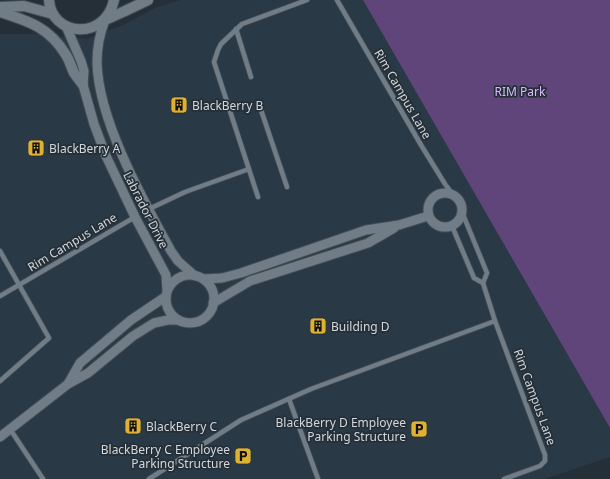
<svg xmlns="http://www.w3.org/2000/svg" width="610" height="479" font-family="'Noto Sans',sans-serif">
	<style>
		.built { fill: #2a3946 }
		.green { fill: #60457b }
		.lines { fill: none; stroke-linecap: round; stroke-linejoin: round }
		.service-casing { stroke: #454d54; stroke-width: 6 }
		.minor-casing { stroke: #454d54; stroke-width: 11 }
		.secondary-casing { stroke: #454d54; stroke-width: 12 }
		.service { stroke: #717d86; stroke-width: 4.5 }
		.minor { stroke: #717d86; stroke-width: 9 }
		.secondary { stroke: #717d86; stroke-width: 10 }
		.labels { text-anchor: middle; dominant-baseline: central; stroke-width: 3.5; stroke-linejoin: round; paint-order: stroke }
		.park-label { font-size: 12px; fill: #d9bafc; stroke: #252f37 }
		.street-label { font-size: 12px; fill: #d1d7dc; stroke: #252f37 }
		.poi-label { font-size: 12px; fill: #d1d7dc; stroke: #252f37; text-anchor: start }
	</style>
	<rect width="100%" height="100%" fill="#252f37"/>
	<polygon class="built" points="181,0 363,0 610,428 610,457 545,479 0,479 0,34 34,34 87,39 125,24 155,8"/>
	<polygon class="green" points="363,0 610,0 610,428"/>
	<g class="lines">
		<g class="service-casing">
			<g id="service">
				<polyline points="337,0 421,145 445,184 454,196"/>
				<polyline points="236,29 251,77"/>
				<polyline points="260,107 287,187"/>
				<polyline points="258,197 214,62 218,50 221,44 242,24 307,0"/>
				<polyline points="149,209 185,192 249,169"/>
				<polyline points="462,212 487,273 483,283 495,321 545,455 545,461 540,466 504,479"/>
				<polyline points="452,226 474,278 483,283"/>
				<polyline points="0,251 49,338 0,381"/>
				<polyline points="0,296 135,217"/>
				<polyline points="289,399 318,479"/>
				<polyline points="10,429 43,479"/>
				<polyline points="149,479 241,420 311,389 495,321"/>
			</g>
		</g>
		<g class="minor-casing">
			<g id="minor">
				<path d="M105,20c-5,13 -8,27 -8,42 1,58 46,138 74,189l7,10 17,15"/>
				<polyline points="66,26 81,61 84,71 83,85 94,124 106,156 135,217 166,275 167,291"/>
				<circle cx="445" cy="210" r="17"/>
				<circle cx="190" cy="299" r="24"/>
				<polyline points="203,279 222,278 241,273 366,230 399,225 428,216"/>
				<polyline points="213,303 250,281 368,243 394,228"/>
				<polyline points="68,384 80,363 131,320 165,297"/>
				<polyline points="0,437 68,384 88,373 133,336 154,323 168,320 177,320"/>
			</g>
		</g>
		<g class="secondary-casing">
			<g id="secondary">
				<path d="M49,0c2,36 56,42 65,0"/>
				<polyline points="0,7 24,6 53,14"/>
				<path d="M0,12c29,9 50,16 66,43 4,6 5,12 8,18 3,4 6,8 9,12"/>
				<polyline points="105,20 125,11 148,0"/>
			</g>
		</g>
		<use href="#service" class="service"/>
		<use href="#minor" class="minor"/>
		<use href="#secondary" class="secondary"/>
	</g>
	<defs>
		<g id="building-square" transform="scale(0.9)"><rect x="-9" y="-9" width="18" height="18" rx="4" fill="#deb133" stroke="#252f37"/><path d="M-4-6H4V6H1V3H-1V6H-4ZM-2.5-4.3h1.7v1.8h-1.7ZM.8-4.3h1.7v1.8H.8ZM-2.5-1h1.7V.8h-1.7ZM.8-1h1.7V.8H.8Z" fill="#111"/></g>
		<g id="parking-square" transform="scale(0.9)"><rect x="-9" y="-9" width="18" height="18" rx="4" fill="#deb133" stroke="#252f37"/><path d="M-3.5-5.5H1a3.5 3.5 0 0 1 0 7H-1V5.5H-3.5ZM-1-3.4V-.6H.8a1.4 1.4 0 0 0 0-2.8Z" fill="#111"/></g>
	</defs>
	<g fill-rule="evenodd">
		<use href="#building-square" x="179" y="105"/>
		<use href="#building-square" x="36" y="148"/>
		<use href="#building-square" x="318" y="326"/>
		<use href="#building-square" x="133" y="426"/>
		<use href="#parking-square" x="419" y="429"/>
		<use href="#parking-square" x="243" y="456"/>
	</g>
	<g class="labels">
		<g class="park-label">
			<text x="520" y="91">RIM Park</text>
		</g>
		<g class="street-label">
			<text transform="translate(403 94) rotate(60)">Rim Campus Lane</text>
			<text transform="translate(146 210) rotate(63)">Labrador Drive</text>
			<text transform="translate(72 242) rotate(-31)">Rim Campus Lane</text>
			<text transform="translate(535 397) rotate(70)">Rim Campus Lane</text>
		</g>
		<g class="poi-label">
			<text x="192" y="105">BlackBerry B</text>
			<text x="49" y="148">BlackBerry A</text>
			<text x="331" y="326">Building D</text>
			<text x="406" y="422" text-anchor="end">BlackBerry D Employee<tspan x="406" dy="14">Parking Structure</tspan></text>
			<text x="146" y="426">BlackBerry C</text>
			<text x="230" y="449" text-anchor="end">BlackBerry C Employee<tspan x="230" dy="14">Parking Structure</tspan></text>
		</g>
	</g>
</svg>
